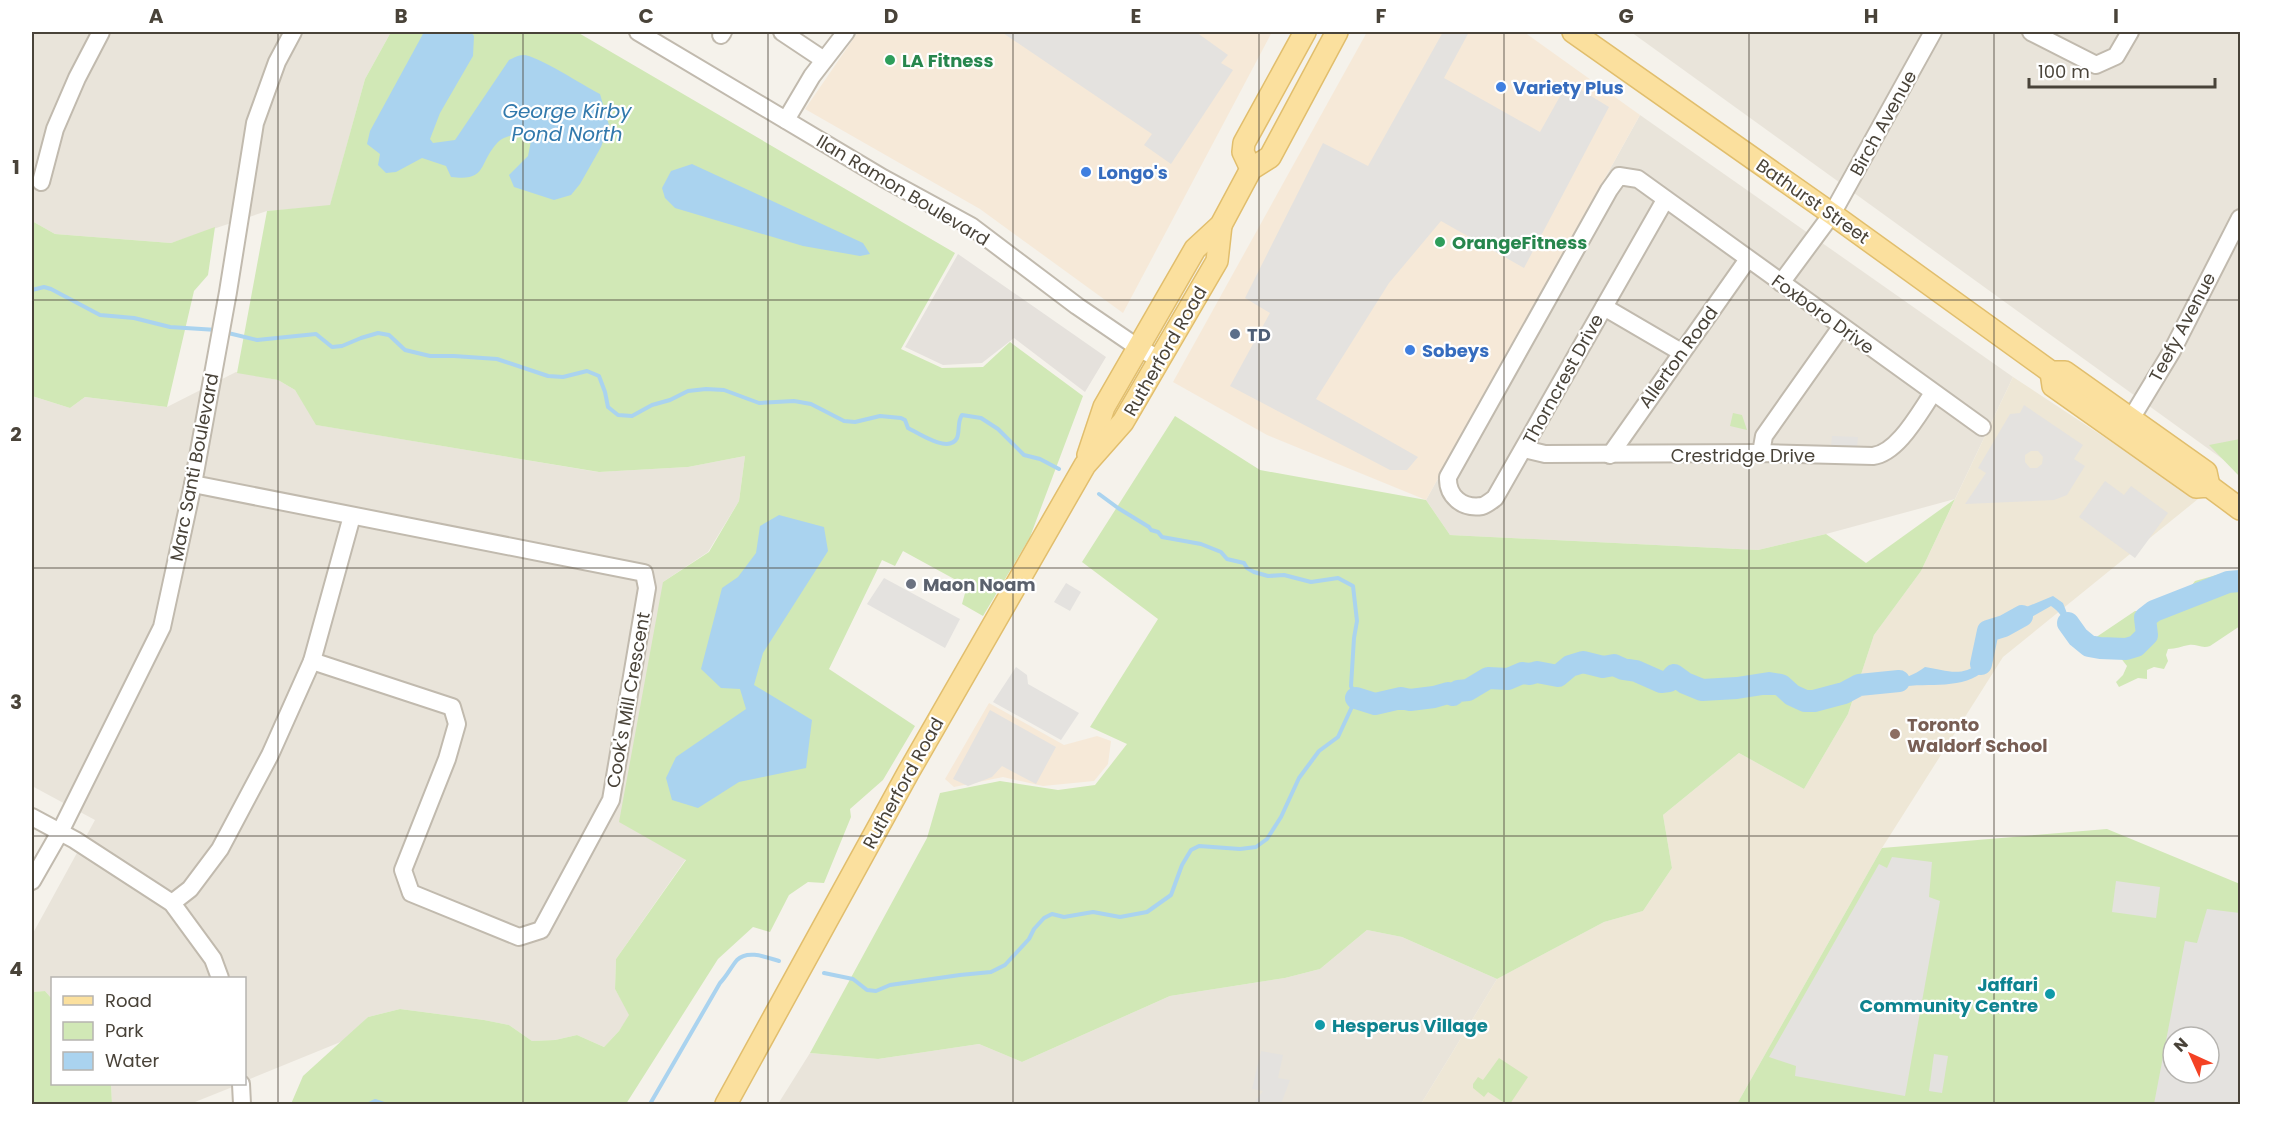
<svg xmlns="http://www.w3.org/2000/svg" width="2272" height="1136" font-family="Poppins,sans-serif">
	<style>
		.residential { fill: #e9e4da }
		.commercial { fill: #f6e9d8 }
		.industrial { fill: #e5e1dc }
		.education { fill: #eee7d6 }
		.green { fill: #d1e8b6; fill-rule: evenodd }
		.parking { fill: #e4e2df; fill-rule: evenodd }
		.water { fill: #aad3ef }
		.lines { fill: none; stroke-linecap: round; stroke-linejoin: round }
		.stream { stroke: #aad3ef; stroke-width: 4 }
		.river { stroke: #aad3ef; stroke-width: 22 }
		.minor-casing { stroke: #c1baae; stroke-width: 20 }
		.major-casing { stroke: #e1be6d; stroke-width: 24 }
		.minor { stroke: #fff; stroke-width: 16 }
		.major { stroke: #fbe09e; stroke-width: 21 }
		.grid { fill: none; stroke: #494339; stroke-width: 1.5; stroke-opacity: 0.55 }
		.leisure-dot { fill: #2e9e5b; stroke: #fff; stroke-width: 2 }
		.shop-dot { fill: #3f7fe0; stroke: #fff; stroke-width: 2 }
		.service-dot { fill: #5c6f8a; stroke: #fff; stroke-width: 2 }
		.worship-dot { fill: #6b7280; stroke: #fff; stroke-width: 2 }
		.education-dot { fill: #8d6e63; stroke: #fff; stroke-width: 2 }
		.culture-dot { fill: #0f9aa8; stroke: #fff; stroke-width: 2 }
		.labels { text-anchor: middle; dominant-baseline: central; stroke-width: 4.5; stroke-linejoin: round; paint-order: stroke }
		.leisure-label { font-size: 18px; font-weight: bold; fill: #27864d; stroke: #fff; text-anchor: start }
		.shop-label { font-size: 18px; font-weight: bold; fill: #366cbe; stroke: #fff; text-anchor: start }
		.street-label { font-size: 18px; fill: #494339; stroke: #fff }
		.service-label { font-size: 18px; font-weight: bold; fill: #4e5e75; stroke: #fff; text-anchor: start }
		.worship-label { font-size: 18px; font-weight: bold; fill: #5b616d; stroke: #fff; text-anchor: start }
		.education-label { font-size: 18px; font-weight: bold; fill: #785e54; stroke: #fff; text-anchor: start }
		.culture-label { font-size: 18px; font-weight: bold; fill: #0d838f; stroke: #fff; text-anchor: end }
		.water-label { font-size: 20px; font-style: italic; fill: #3279ac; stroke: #fff }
		.neatline { fill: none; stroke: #494339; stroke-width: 2 }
		.grid-label { font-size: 20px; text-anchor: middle; font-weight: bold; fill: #494339 }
	</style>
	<rect width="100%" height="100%" fill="#f5f2eb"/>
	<g class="residential">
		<polygon points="32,32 391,32 365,79 330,206 267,211 171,243 55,234 32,221"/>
		<polygon points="1631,32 2240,32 2240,466 2235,468"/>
		<polygon points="1640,115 2013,377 1955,499 1826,534 1758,550 1450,535 1426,500"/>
		<polygon points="236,372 278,380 295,390 317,425 598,472 688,467 745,456 739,501 708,552 663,582 686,859 616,959 615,989 630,1015 619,1031 604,1047 577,1035 555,1040 532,1041 509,1025 484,1020 400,1009 368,1017 343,1041 245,1081 244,978 52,978 52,999 45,991 32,992 32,935 95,820 32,786 32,396 70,408 85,397 167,407"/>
		<polygon points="1367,930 1402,937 1497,979 1421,1104 778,1104 810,1053 878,1059 979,1044 1022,1062 1170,996 1285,978 1320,969"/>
		<polygon points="111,1084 240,1084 190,1104 112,1104"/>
	</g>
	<g class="commercial">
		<polygon points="858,32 1272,32 1123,313 980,209 805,109"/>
		<polygon points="1367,32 1524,32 1640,115 1426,500 1267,435 1173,382"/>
		<polygon points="989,703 1064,745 1097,736 1111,741 1108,764 1094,781 1043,786 1003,777 954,787 945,779"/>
	</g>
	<polygon class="industrial" points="958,254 1106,357 1085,392 1014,338 982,363 943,365 905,347"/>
	<polygon class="education" points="2013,377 2198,499 2003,657 1882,848 1737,1104 1421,1104 1497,979 1604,922 1643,911 1672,868 1663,815 1739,753 1804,789 1848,714 1874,635 1921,571"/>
	<g class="green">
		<polygon points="391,32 577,32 955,253 901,349 942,368 983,367 1010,342 1083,396 1030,537 983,616 962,604 967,586 903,551 895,566 882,560 829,669 915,726 883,780 850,809 851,817 824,883 808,882 789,895 770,932 753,927 718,959 626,1104 291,1104 303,1076 368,1017 400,1009 484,1020 509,1025 532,1041 555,1040 577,1035 604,1047 619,1031 629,1015 615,989 616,959 686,860 619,822 663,582 709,552 739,501 745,456 688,467 599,472 316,425 295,390 278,380 237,373 267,211 330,205 365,79"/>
		<polygon points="32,221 55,234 171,243 215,227 208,275 194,291 167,407 85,397 70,408 32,396"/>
		<polygon points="1733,413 1742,415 1747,430 1730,426"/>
		<polygon points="1175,416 1260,470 1426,500 1450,535 1758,550 1826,534 1866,563 1955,499 1921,571 1874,635 1848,714 1804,789 1739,753 1663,815 1672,868 1643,911 1604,922 1497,979 1402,937 1367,930 1320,969 1285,978 1170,996 1022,1062 979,1044 878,1059 810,1053 927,838 940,793 1000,781 1058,790 1095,785 1127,744 1090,727 1158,619 1082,562"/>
		<polygon points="2240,439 2240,477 2209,445"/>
		<path d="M2220,574l20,2v50l-30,20c-8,3 -13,-2 -21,-1 -7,1 -13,4 -21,4l-2,6 2,6 -4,8 -10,-2 -7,3v9l-9,-1 -19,9 -3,-5 7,-7 4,-9 -7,-9 -1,-5 -33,-2 3,-8 46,-31 14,1c5,-5 8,-3 14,-6 9,-5 27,-17 32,-25z"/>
		<path d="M2107,829l133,55v220h-503l145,-256zM2173,1037h36v36h-36z"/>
		<polygon points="45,991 52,999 52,1084 111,1084 112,1104 32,1104 32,992"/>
		<polygon points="1499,1058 1528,1077 1510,1104 1506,1104 1488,1092 1484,1097 1473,1088 1473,1084 1478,1077 1483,1080"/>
	</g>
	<g class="parking">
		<polygon points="1004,32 1196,32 1228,55 1221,63 1233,70 1171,164 1144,145 1152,134 1003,33"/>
		<polygon points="1443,32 1469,32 1444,78 1540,132 1568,82 1609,107 1524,268 1441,221 1389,283 1316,399 1418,457 1407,470 1390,470 1230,386 1270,313 1245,298 1323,143 1368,166"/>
		<path d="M2024,405l59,40 -9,14 11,7 -18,29 -13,5 -89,4 21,-31 -8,-5 32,-54 10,-1zM2031,451h7l5,6 -1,7 -5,4h-7l-5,-6v-7z"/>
		<polygon points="1832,436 1858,437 1857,448 1831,447"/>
		<polygon points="2105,481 2124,495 2131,486 2168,513 2135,558 2079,517"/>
		<polygon points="884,578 960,619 945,648 867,604"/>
		<polygon points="1066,583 1081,592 1070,611 1054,602"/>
		<polygon points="1016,667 1027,675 1028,684 1079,713 1061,740 993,702"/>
		<polygon points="990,710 1056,747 1036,784 1002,766 992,777 968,786 953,779"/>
		<polygon points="1892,857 1932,862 1929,897 1940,901 1905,1096 1795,1076 1796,1066 1769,1057 1879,864 1887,868"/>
		<polygon points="2116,881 2160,887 2156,918 2112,912"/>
		<path d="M2207,909l33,4v191h-86l31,-163 12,2zM2173,1037h36v36h-36z"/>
		<polygon points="1261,1051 1283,1055 1278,1078 1290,1080 1281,1104 1253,1104 1263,1091 1252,1089"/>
		<polygon points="1934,1054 1948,1056 1942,1093 1929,1091"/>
	</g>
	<g class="water">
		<path d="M424,32h47l3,4 -1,20 -33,57 -10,26 3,4 22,-3 54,-80c4,-2 10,-5 14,-5 14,0 61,31 77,39l9,31 -8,22 -21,37 -9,11 -17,5 -40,-13 -5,-12 19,-19 3,-15 -11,-8c-7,2 -17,4 -22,9 -20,21 -10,40 -47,35l-5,-11 -24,-8 -26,14 -10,1 -8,-8 2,-11 -13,-10 3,-13z"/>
		<polygon points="692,164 863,243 870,254 860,256 803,246 675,208 665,198 662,188 671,171"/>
		<polygon points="779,515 824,527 828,551 763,653 754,685 812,720 806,768 739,782 698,808 672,800 666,778 676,757 746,709 740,689 721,688 701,669 722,588 738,577 756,553 760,526"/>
		<path d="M2053,596l10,7 7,18 19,21 -3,8c-18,-13 -18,-33 -35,-44l-58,33 -6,17 -1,13c-23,22 -57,13 -86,18 -10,1 -18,3 -28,3l-4,-3 5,-8c17,6 39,-2 52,-12 21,3 36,11 54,-4l-1,-20 17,-15 2,-7 9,1 10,-6 3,-6z"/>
	</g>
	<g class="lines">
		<g class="stream">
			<polyline points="32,290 44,287 51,289 100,315 134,318 170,327 217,330"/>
			<path d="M224,332l33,8 59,-6 16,13 10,-1 19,-8 17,-5 11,2 16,15 25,6h24l43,3 51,17 15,1 24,-6 12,5 6,16 3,15 10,8 14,1 20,-11 18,-5 18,-9 18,-2 18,1 35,13 35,-2 17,3 33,17 11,1 25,-6 21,2 4,2 3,8c10,5 41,26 49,10 3,-7 0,-16 5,-23l19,3 17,11 26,26 16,4 19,10"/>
			<polyline points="824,973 853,979 867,990 876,991 890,985 960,975 991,972 1005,965 1029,939 1034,929 1044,918 1052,914 1064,917 1093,912 1120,917 1147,912 1171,895 1182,865 1191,850 1199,846 1240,849 1256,847 1267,839 1281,817 1299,778 1319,751 1338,737 1356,698 1351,686 1354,638 1357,621 1353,586 1338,578 1311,582 1284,575 1268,576 1254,572 1247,568 1244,563 1227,559 1221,552 1201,544 1162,537 1158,532 1151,530 1149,527 1118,508 1099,494"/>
			<polyline points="369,1104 375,1101 384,1104"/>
			<path d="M650,1104l70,-121c7,-7 11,-16 17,-23 11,-11 31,-2 42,1"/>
		</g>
		<g class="river">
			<polyline points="2068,623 2078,637 2089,646 2100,648 2126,649 2136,646 2147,635 2145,618 2154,611 2228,582 2240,581"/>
			<polyline points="1981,664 1988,631 2004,626 2022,616"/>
			<polyline points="1356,698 1375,704 1401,698 1410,700 1434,697 1448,693 1453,695 1458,691 1468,690 1488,678 1508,679 1522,673 1530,674 1537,672 1558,676 1570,666 1583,662 1603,667 1614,665 1623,669 1636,671 1661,682 1669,681 1674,675 1685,683 1702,690 1737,688 1769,683 1781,685 1792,695 1805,701 1814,701 1844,693 1859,685 1899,681"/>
		</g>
		<g class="minor-casing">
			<g id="minor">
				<polyline points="638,32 883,178 971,226 1077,306 1140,349 1160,359"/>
				<polyline points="782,32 824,60"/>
				<polyline points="2031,32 2096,65 2116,56 2130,32"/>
				<polyline points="721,35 723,32"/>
				<polyline points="786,120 812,76 846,32"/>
				<polyline points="41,182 55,129 77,78 101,32"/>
				<path d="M1665,200l-170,298c-4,3 -9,7 -13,8 -20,3 -35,-10 -34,-29l161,-287 10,-14 19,3 344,248"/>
				<polyline points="1781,283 1832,214 1933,32"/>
				<polyline points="1604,307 1681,352"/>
				<polyline points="2126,427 2172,351 2240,218"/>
				<path d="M1524,449l21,5 216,-1 112,3c25,-3 46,-43 60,-63"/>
				<polyline points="1761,453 1764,436 1841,327"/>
				<polyline points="1610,455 1748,259"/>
				<polyline points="193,484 644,573 647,588 611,800 541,930 519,937 411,893 403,870 447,759 457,724 452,707 312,661"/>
				<polyline points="32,817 75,840 172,903 213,959 220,978"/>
				<polyline points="32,881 60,832 162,627 193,484 228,292 255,123 277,62 293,32"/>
				<polyline points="172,903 190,889 220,849 270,755 312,661 352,516"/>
				<polyline points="241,1084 242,1104"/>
			</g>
		</g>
		<g class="major-casing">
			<g id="major">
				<polyline points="1573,32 1832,214 2051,372 2065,372 2206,472 2209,486"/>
				<polyline points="1251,169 1243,152 1244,143 1305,32"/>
				<polyline points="2051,372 2053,386 2196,487 2209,486 2240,509"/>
				<polyline points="1088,455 1104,407 1195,249 1221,225 1251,169 1270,157 1337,32"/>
				<polyline points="726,1104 908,773 1085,465 1123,422 1217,261 1221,225"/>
			</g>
		</g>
		<use href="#minor" class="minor"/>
		<use href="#major" class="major"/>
	</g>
	<path class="grid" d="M278,32v1072M523,32v1072M768,32v1072M1013,32v1072M1259,32v1072M1504,32v1072M1749,32v1072M1994,32v1072M32,300h2208M32,568h2208M32,836h2208"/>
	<g class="leisure-dot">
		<circle cx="890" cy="60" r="6"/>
		<circle cx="1440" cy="242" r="6"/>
	</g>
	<g class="shop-dot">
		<circle cx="1501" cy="87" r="6"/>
		<circle cx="1086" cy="172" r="6"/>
		<circle cx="1410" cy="350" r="6"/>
	</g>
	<circle class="service-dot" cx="1235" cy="334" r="6"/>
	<circle class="worship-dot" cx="911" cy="584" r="6"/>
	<circle class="education-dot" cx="1895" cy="734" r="6"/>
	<g class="culture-dot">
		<circle cx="2050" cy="994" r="6"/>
		<circle cx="1320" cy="1025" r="6"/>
	</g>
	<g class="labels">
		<g class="leisure-label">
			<text x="902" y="60">LA Fitness</text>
			<text x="1452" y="242">OrangeFitness</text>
		</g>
		<g class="shop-label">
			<text x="1513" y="87">Variety Plus</text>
			<text x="1098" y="172">Longo's</text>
			<text x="1422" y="350">Sobeys</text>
		</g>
		<g class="street-label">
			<text transform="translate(1883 123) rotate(-61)">Birch Avenue</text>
			<text transform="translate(903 190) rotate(31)">Ilan Ramon Boulevard</text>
			<text transform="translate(1813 201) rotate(35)">Bathurst Street</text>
			<text transform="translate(1823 314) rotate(36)">Foxboro Drive</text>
			<text transform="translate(2182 327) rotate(-62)">Teefy Avenue</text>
			<text transform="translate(1165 351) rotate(-60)">Rutherford Road</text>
			<text transform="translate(1678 357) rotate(-54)">Allerton Road</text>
			<text transform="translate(1563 379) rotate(-61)">Thorncrest Drive</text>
			<text x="1743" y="455">Crestridge Drive</text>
			<text transform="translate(194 467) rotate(-79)">Marc Santi Boulevard</text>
			<text transform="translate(628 700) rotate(-80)">Cook's Mill Crescent</text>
			<text transform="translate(903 783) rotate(-61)">Rutherford Road</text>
		</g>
		<g class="service-label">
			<text x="1247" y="334">TD</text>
		</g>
		<g class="worship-label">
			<text x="923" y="584">Maon Noam</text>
		</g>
		<g class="education-label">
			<text x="1907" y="724">Toronto<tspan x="1907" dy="21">Waldorf School</tspan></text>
		</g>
		<g class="culture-label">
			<text x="2038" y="984">Jaffari<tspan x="2038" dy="21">Community Centre</tspan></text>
			<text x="1332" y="1025" text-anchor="start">Hesperus Village</text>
		</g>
		<g class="water-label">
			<text x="567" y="111">George Kirby<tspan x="567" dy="23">Pond North</tspan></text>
		</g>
	</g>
	<rect width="2272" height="1136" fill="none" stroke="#ffffff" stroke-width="66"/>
	<rect x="51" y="977" width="195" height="108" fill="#ffffff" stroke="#b6b4b0" stroke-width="1.5"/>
	<rect x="63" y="996" width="30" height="9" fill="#fbe09e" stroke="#b6b4b0" stroke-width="1.5"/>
	<text x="105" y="1007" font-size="18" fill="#494339">Road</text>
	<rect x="63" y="1022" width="30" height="18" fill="#d1e8b6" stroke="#b6b4b0" stroke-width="1.5"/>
	<text x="105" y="1037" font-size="18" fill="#494339">Park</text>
	<rect x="63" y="1052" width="30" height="18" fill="#aad3ef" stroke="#b6b4b0" stroke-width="1.5"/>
	<text x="105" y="1067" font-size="18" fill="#494339">Water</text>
	<g transform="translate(2191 1055) rotate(315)"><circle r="28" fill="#ffffff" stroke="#b6b4b0" stroke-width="1.5"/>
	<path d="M0-4.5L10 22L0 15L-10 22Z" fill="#f44224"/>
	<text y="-9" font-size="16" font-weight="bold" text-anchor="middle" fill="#494339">N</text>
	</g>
	<path d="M2029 78v9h186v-9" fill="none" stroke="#494339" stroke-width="3"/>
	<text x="2038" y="78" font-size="18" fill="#494339" stroke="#ffffff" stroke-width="4.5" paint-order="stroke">100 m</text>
	<rect x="33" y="33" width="2206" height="1070" class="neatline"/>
	<g class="grid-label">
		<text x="156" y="23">A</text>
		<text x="401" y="23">B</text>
		<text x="646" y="23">C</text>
		<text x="891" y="23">D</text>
		<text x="1136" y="23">E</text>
		<text x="1381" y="23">F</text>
		<text x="1626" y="23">G</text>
		<text x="1871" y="23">H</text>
		<text x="2116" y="23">I</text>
		<text x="16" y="174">1</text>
		<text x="16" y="441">2</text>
		<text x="16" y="709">3</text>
		<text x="16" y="976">4</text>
	</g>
</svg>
